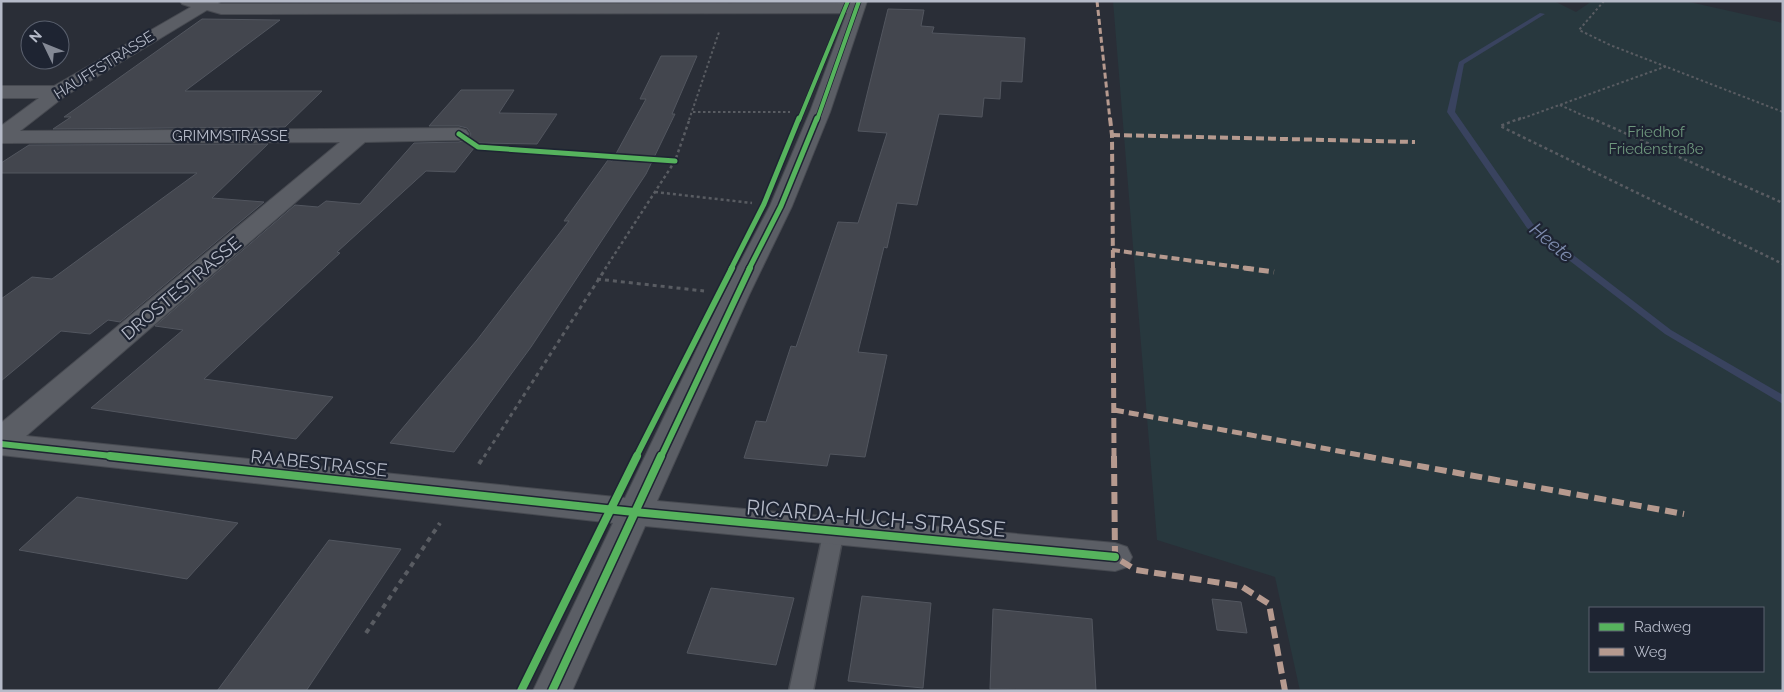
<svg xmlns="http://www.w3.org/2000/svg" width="1784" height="692" font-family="Raleway,sans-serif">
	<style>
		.green { fill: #28383e; fill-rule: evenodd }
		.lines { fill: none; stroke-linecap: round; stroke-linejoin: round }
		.stream { fill: #39435f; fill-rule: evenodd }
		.building { fill: #43464e; stroke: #52565f }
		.service-casing { stroke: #474a51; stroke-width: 3 }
		.minor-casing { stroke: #474a51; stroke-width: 2 }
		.path-far3 { stroke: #595c62; stroke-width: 2; stroke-dasharray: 2.5 2.5; stroke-linecap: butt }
		.path-far2 { stroke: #595c62; stroke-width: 2.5; stroke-dasharray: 3 3; stroke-linecap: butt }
		.path-far1 { stroke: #595c62; stroke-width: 3; stroke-dasharray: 4 4; stroke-linecap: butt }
		.path { stroke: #595c62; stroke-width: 4; stroke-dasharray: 5 5; stroke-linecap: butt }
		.service { fill: #5b5e65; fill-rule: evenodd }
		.minor { fill: #5b5e65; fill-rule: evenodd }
		.quiet-far3 { stroke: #b69a8f; stroke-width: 3; stroke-dasharray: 6 3; stroke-linecap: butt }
		.quiet-far2 { stroke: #b69a8f; stroke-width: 4; stroke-dasharray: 8 4; stroke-linecap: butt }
		.quiet-far1 { stroke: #b69a8f; stroke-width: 5; stroke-dasharray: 10 5; stroke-linecap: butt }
		.quiet { stroke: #b69a8f; stroke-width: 6; stroke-dasharray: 12 6; stroke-linecap: butt }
		.cycleway-far3-casing { stroke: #1e2432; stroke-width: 5.5 }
		.cycleway-far2-casing { stroke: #1e2432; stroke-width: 8 }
		.cycleway-far1-casing { stroke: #1e2432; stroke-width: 9 }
		.cycleway-casing { stroke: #1e2432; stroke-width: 11 }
		.cycleway-far3 { stroke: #56b35d; stroke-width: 4 }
		.cycleway-far2 { stroke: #56b35d; stroke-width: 5 }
		.cycleway-far1 { stroke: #56b35d; stroke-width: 6 }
		.cycleway { stroke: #56b35d; stroke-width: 8 }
		.labels { text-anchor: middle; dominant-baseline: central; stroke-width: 4.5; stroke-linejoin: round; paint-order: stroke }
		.far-street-label { font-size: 15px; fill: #b5bac8; stroke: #1e2432 }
		.far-park-label { font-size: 15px; fill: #6e977d; stroke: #1e2432 }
		.street-label { font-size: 18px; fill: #b5bac8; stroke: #1e2432 }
		.water-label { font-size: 19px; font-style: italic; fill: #7e8cae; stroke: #1e2432 }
		.near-street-label { font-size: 21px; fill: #b5bac8; stroke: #1e2432 }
	</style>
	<rect width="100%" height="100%" fill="#2a2e37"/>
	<path class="green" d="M1113,1h441l22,11 16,-11h93l98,22v668h-483l-25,-114 -118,-37zM1590,608h173v63h-173z"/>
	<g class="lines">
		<polygon class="stream" points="1540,13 1545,14 1464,64 1455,112 1533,224 1671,330 1783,395 1783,404 1665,334 1527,228 1447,112 1459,62"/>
	</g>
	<g class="building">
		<polygon points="888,9 924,10 921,26 934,27 932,33 1025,38 1022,82 1001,81 1000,99 984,98 982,117 939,114 917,205 897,203 887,248 884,247 858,352 887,355 865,457 830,454 827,466 744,458 756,421 766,422 791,346 796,347 838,222 858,223 887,133 858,131"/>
		<polygon points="202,19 280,20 185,91 322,91 285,127 53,129 71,117 64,117"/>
		<polygon points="661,56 697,56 672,114 675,114 646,174 531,347 454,452 390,443 477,340 569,221 564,221 608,160 612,161 646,99 640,99"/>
		<polygon points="461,90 514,90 499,113 557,114 537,144 478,143 455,172 426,171 337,252 340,253 204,379 333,397 296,439 91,408 183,330 155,326 295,205 318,207 326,201 360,204 414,143 459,142 468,139 471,134 467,128 459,126 429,126"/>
		<polygon points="268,144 212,198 264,202 120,322 108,320 90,334 61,331 1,381 1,299 32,277 52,279 197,173 1,173 1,163 29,145"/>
		<polygon points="77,497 238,523 187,579 19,550"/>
		<polygon points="329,540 401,549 306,691 217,691"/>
		<polygon points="711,588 794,598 776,665 687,653"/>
		<polygon points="862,596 931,603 923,688 848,681"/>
		<polygon points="1212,599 1241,602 1247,633 1217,630"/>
		<polygon points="993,609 1092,619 1096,691 990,689"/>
	</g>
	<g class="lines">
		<g class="service-casing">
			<polygon id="service" points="834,522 841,524 844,530 813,691 789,691 824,530 827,524"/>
		</g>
		<g class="minor-casing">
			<path id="minor" d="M180,1h40l-2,2 3,1 629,-1 1,-2h16l-37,111 -38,94 -43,89 -92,206 458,42 12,4 5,10 -5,10 -12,4 -470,-45 -73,165h-39l80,-168 -612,-68v-32l339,-281 -339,1v-17l38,-28h-38v-12h53l137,-79 -9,-3zM207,10l14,4 626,-1 -37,99 -40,94 -47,89 -98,203 -599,-62 339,-294 94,-2 7,-2 3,-4 -3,-4 -7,-2 -439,3 45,-35z"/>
		</g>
		<g class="path-far3">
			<polyline points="1604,1 1579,30 1610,45 1783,112"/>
			<polyline points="1560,105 1593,120"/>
			<polyline points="693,112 790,112"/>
			<polyline points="689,120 719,32"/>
			<polyline points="1518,120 1667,66"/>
		</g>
		<g class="path-far2">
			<polyline points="1521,118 1500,126 1783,264"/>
			<polyline points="1591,118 1783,203"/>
			<polyline points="655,192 752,203"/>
			<polyline points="605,269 675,161 690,118"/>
		</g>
		<g class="path-far1">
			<polyline points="597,279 704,291"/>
			<polyline points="484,457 606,268"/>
		</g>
		<g class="path">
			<polyline points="479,464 484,456"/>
			<polyline points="366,633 440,523"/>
		</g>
		<use href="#service" class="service"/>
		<use href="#minor" class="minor"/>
		<polyline class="quiet-far3" points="1097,1 1110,120"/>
		<g class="quiet-far2">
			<polyline points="1110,118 1112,135 1113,269"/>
			<polyline points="1112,135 1415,142"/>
			<polyline points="1112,250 1253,269"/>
		</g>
		<g class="quiet-far1">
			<polyline points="1113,268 1114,457"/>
			<polyline points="1244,268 1274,272"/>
			<polyline points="1114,410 1371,457"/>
		</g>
		<g class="quiet">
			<polyline points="1114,456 1115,557 1136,570 1241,586 1269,604 1285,691"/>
			<polyline points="1364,456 1684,514"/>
		</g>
		<g class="cycleway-far3-casing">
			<g id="cycleway-far3">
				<polyline points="799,120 848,1"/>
				<polyline points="817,120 859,1"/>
			</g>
		</g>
		<g class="cycleway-far2-casing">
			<g id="cycleway-far2">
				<polyline points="459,134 478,147 675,161"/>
				<polyline points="731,269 764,204 799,118"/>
				<polyline points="749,269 781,206 817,118"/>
			</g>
		</g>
		<g class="cycleway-far1-casing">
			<g id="cycleway-far1">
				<polyline points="1,444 121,457"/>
				<polyline points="636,457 732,268"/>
				<polyline points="661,457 750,268"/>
			</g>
		</g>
		<g class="cycleway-casing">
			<g id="cycleway">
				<polyline points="110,456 634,512 1115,557"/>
				<polyline points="521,691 637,456"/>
				<polyline points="552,691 661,456"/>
			</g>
		</g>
		<use href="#cycleway-far3" class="cycleway-far3"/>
		<use href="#cycleway-far2" class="cycleway-far2"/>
		<use href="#cycleway-far1" class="cycleway-far1"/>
		<use href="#cycleway" class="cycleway"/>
	</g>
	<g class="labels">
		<g class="far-street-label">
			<text transform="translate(104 65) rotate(-32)">HAUFFSTRASSE</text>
			<text x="230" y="136">GRIMMSTRASSE</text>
		</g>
		<g class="far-park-label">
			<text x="1656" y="132">Friedhof<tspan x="1656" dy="17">Friedenstraße</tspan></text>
		</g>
		<g class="street-label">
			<text transform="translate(181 288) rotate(-40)">DROSTESTRASSE</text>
			<text transform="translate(319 463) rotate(6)">RAABESTRASSE</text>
		</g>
		<g class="water-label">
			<text transform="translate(1552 242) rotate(40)">Heete</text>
		</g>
		<g class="near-street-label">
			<text transform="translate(876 518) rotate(5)">RICARDA-HUCH-STRASSE</text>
		</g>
	</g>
	<rect width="1784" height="692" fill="none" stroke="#b5bac8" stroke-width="5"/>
	<rect x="1589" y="607" width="175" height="65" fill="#1e2432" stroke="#5a606e"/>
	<rect x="1599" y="623" width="25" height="8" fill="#56b35d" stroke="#5a606e"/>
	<text x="1634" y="632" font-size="15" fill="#b5bac8">Radweg</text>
	<rect x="1599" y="648" width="25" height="8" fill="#b69a8f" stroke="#5a606e"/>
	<text x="1634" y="657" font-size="15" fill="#b5bac8">Weg</text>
	<g transform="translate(45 45) rotate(313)"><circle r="24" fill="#1e2432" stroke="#5a606e"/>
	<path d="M0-4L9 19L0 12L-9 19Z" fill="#848995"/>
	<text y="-8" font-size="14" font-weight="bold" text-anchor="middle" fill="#b5bac8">N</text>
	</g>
</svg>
